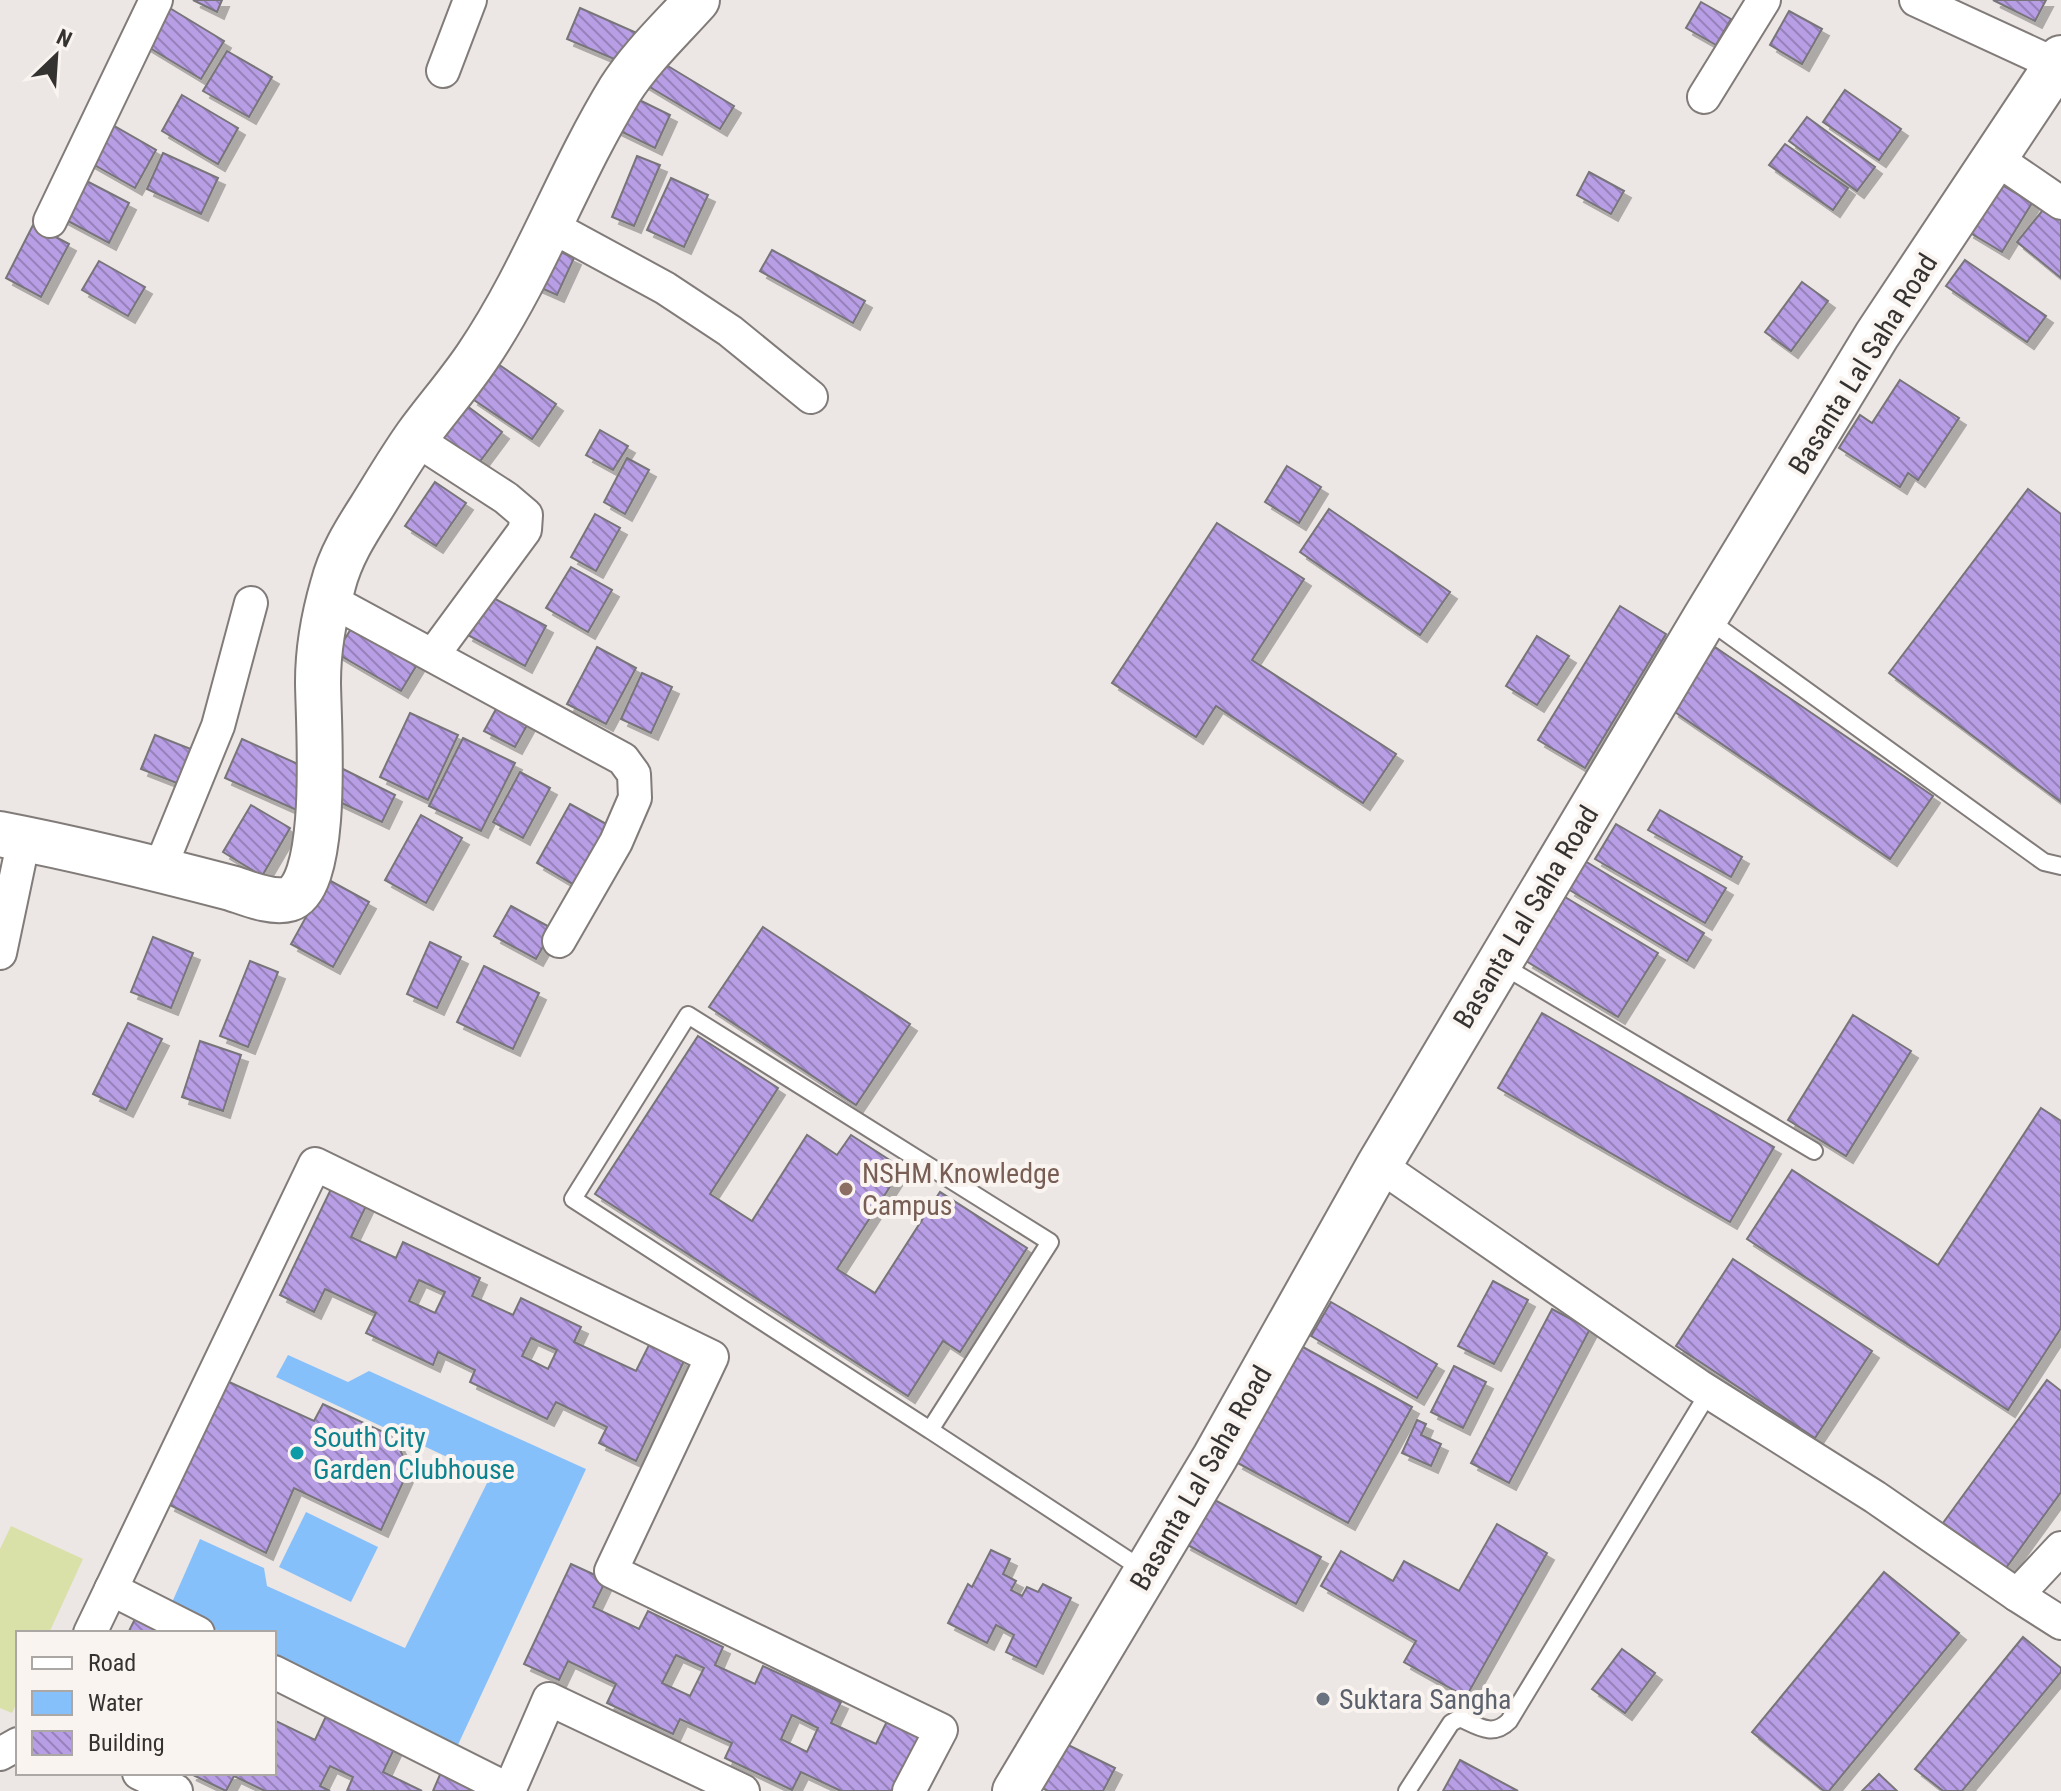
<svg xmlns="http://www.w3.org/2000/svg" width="2061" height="1791" font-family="'Roboto Condensed',sans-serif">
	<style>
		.pitch { fill: #dae1a8 }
		.water { fill: #86c0fb }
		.building { fill: url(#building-back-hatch); stroke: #77757a; stroke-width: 2; fill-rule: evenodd; filter: url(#shadow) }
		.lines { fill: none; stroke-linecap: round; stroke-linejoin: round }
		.lane-casing { stroke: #817b79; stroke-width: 20 }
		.street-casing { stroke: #817b79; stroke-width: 36 }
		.secondary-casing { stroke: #817b79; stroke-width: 48 }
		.lane { stroke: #fff; stroke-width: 16 }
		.street { stroke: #fff; stroke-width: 32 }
		.secondary { stroke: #fff; stroke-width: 44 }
		.education-dot { fill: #8d6e63; stroke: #faf4f1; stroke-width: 3 }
		.culture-dot { fill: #0f9aa8; stroke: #faf4f1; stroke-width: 3 }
		.worship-dot { fill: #6b7280; stroke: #faf4f1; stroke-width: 3 }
		.labels { text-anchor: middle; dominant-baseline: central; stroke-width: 8; stroke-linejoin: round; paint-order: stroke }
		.street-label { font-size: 28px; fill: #353332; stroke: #faf4f1 }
		.education-label { font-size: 28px; fill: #785e54; stroke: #faf4f1; text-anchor: start }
		.culture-label { font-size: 28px; fill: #0d838f; stroke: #faf4f1; text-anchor: start }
		.worship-label { font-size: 28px; fill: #5b616d; stroke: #faf4f1; text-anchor: start }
	</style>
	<defs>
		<pattern id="building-back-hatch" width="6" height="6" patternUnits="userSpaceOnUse" patternTransform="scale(2)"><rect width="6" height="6" fill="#b89ee5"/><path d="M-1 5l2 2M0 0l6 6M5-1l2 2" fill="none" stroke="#9681ba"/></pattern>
		<filter id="shadow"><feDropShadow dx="7" dy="7" stdDeviation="0" flood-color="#0004"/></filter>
	</defs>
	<rect width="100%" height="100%" fill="#ece6e4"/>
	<polygon class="pitch" points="11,1526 83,1559 49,1633 18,1633 18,1700 12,1713 0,1708 0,1549"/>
	<g class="water">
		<polygon points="288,1355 348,1382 369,1371 586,1469 456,1749 274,1658 274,1633 223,1633 170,1607 200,1539 264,1568 267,1586 405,1648 490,1477 276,1377"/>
		<polygon points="306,1512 378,1547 351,1602 279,1567"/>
	</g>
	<g class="building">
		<polygon points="193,0 222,0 217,12"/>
		<polygon points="1993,0 2046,0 2035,21"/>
		<polygon points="1701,2 1731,19 1716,45 1686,28"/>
		<polygon points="168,7 224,41 201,79 145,45"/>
		<polygon points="580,8 639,34 626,64 567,39"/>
		<polygon points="1789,11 1822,29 1802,64 1770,45"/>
		<polygon points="227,51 272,77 249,117 203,91"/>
		<polygon points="658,60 734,106 720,129 643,83"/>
		<polygon points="1845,90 1901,129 1879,160 1823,122"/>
		<polygon points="625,93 670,115 655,148 610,126"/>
		<polygon points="182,95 238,128 218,164 162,131"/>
		<polygon points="1807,117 1875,167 1857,191 1789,141"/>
		<polygon points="104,120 156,150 135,188 82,158"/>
		<polygon points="1785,144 1848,188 1833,210 1769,165"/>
		<polygon points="163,153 218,178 201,214 147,189"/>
		<polygon points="637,156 660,165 634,226 612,217"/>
		<polygon points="1589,172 1624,191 1611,214 1577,195"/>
		<polygon points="75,175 129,203 109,243 55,214"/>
		<polygon points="671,178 708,195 684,247 647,230"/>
		<polygon points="1997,182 2032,203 2002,252 1967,231"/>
		<polygon points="2051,200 2061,208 2061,278 2017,242"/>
		<polygon points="33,225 69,244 41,297 6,278"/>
		<polygon points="550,247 574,258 557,295 532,284"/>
		<polygon points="772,250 865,301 853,323 760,271"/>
		<polygon points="1965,260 2046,316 2027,342 1946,286"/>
		<polygon points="99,261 145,287 128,316 82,290"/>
		<polygon points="1802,282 1828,301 1791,351 1765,332"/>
		<polygon points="495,362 556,404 532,439 471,398"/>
		<polygon points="1900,380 1959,418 1918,480 1908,473 1900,487 1839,448 1860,415 1872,423"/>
		<polygon points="455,397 502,432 472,472 425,437"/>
		<polygon points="600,430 628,446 613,470 586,455"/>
		<polygon points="627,458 649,470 625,514 604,502"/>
		<polygon points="1287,466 1321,487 1299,523 1265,502"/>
		<polygon points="435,482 466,503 436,546 405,526"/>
		<polygon points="2028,489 2061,514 2061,802 1889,673"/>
		<polygon points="1329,509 1450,592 1420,635 1300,552"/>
		<polygon points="595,514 620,528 596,571 571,557"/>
		<polygon points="1217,523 1304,579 1252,660 1396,754 1363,803 1216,706 1196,737 1112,683"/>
		<polygon points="571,567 612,590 588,632 546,608"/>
		<polygon points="486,594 546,626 525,666 466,634"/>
		<polygon points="1620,606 1666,634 1585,768 1538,740"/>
		<polygon points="354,624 418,663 401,691 336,653"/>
		<polygon points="1537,636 1569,656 1537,705 1506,686"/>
		<polygon points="597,647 636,668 606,724 567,704"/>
		<polygon points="1715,647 1933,796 1890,859 1672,710"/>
		<polygon points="642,673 672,687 651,733 621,719"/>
		<polygon points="501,700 531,718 515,747 484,731"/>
		<polygon points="410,713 458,735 428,800 380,777"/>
		<polygon points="155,735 201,753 187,787 141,769"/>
		<polygon points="463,738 515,763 481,831 429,806"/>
		<polygon points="242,739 318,773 301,812 225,778"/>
		<polygon points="341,768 395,795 382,822 327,796"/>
		<polygon points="520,772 550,788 523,838 493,822"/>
		<polygon points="570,804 617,830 583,890 537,863"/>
		<polygon points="251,805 290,828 262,876 223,852"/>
		<polygon points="1660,810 1742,857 1731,877 1648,830"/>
		<polygon points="421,815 462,838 426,903 385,880"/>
		<polygon points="1616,824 1726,888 1705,923 1595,859"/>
		<polygon points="1585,861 1704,933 1687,961 1568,889"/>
		<polygon points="327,879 369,902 333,967 291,944"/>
		<polygon points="1565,897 1658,953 1618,1017 1526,961"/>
		<polygon points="511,906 553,929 536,959 494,936"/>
		<polygon points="763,927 910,1024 856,1105 709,1007"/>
		<polygon points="153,937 193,953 171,1008 131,992"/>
		<polygon points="430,942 461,957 437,1008 407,994"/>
		<polygon points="250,961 278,972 248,1047 220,1036"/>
		<polygon points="484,966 539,993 513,1049 457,1022"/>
		<polygon points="1542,1013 1774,1147 1730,1222 1498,1088"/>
		<polygon points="1853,1015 1911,1051 1846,1156 1788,1120"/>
		<polygon points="128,1023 162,1039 126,1110 93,1094"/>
		<polygon points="698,1036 778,1088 710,1194 752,1221 807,1135 837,1155 851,1135 902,1168 837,1269 875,1293 940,1192 1027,1248 960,1352 943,1341 908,1396 595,1194"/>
		<polygon points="200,1041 241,1055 223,1111 182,1097"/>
		<polygon points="2041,1108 2061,1121 2061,1328 2008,1410 1747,1239 1792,1170 1938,1265"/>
		<path d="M331,1189l35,17 -15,31 45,21 7,-16 77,36 -8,18 41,19 8,-17 60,29 -7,15 62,29 13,-26 35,16 -48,100 -37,-18 8,-16 -51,-25 -9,17 -77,-37 5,-12 -37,-18 -5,13 -67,-32 10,-20 -51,-24 -11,23 -34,-17zM419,1280l26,12 -10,21 -26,-12zM531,1338l26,12 -9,19 -26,-13z"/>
		<polygon points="1733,1259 1872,1351 1815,1438 1676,1346"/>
		<polygon points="1493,1281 1528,1300 1494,1364 1458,1346"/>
		<polygon points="1331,1302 1437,1364 1417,1398 1311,1336"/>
		<polygon points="1552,1309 1590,1329 1509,1483 1471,1463"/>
		<polygon points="1301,1346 1412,1407 1348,1523 1236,1462"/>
		<polygon points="1454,1366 1486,1382 1463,1428 1431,1412"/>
		<polygon points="2047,1380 2061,1391 2061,1492 2006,1568 1943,1523"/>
		<polygon points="227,1381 314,1421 323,1404 394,1437 409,1469 381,1530 294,1488 266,1553 168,1504"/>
		<polygon points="1417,1420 1426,1424 1421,1435 1441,1444 1431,1466 1402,1453"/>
		<polygon points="1209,1497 1321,1557 1296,1604 1184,1543"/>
		<polygon points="1497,1524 1547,1553 1466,1697 1404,1662 1416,1641 1321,1586 1341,1551 1393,1581 1404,1561 1459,1591"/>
		<polygon points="991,1550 1010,1559 1003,1574 1016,1581 1011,1590 1022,1596 1027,1587 1038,1592 1043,1584 1071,1598 1036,1667 1006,1652 1014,1635 996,1625 987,1643 948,1623 968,1584 972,1587"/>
		<path d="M571,1564l35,16 -13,27 46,22 9,-18 75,36 -8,18 40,19 8,-18 78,36 -10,21 45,21 14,-29 35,16 -28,60h-56l-40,-19 -9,18 -67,-32 7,-15 -52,-24 -7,15 -66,-31 9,-19 -48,-23 -9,19 -35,-16zM676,1655l28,13 -14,28 -28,-13zM792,1715l26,13 -11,24 -26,-13z"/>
		<polygon points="1884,1572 1959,1633 1829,1791 1824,1791 1752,1732"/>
		<polygon points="137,1615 165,1633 128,1633"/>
		<polygon points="2023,1637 2061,1668 2061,1672 1962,1791 1943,1791 1915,1769"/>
		<polygon points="1622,1649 1655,1673 1625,1713 1592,1689"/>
		<polygon points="327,1714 395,1747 383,1772 422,1791 347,1791 353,1777 330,1766 320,1786 330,1791 265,1791 234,1776 226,1791 189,1773 274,1773 274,1720 315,1740"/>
		<polygon points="1062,1742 1115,1768 1103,1791 1048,1791 1040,1787"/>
		<polygon points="1460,1760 1518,1791 1443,1791"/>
		<polygon points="442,1770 477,1791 433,1791"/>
		<polygon points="1879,1774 1897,1791 1862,1791"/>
	</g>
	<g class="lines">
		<g class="lane-casing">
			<g id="lane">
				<polyline points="1707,619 2044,862 2061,866"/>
				<polyline points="1500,964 1814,1151"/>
				<polyline points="930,1430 573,1199 688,1015 1050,1242 930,1430 1145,1571"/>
				<path d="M1407,1791l44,-68 9,-5c19,9 33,19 49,3l200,-329"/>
			</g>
		</g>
		<g class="street-casing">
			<g id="street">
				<polyline points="1916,0 2057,65"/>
				<polyline points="443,71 470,0"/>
				<polyline points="1704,97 1764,0"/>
				<polyline points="1995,158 2061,203"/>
				<polyline points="50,221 156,0"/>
				<polyline points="551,226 665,288 730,331 811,397"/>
				<polyline points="415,439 506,498 526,515 525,530 433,655"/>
				<polyline points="330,600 623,759 634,774 635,798 616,842 559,941"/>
				<polyline points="160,868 218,726 251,603"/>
				<polyline points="0,953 24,839"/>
				<polyline points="1379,1165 1699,1386 1875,1497 2017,1595 2061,1548"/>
				<polyline points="111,1589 198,1633"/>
				<polyline points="2017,1595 2061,1623"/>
				<polyline points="90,1633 315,1164 712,1357 611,1571 941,1730 909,1791"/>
				<polyline points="274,1672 509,1790"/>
				<polyline points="0,1754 18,1744"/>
				<polyline points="139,1773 176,1791"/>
				<polyline points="509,1791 549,1699 743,1791"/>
			</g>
		</g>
		<g class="secondary-casing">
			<g id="secondary">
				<path d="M0,834c78,15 155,34 231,54 16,5 41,16 58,11 42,-14 29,-180 29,-217 0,-32 6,-66 15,-97 7,-28 22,-52 38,-77 15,-24 29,-48 46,-72 19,-26 41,-51 60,-79 57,-84 90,-180 143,-267 21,-33 51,-61 77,-90"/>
				<polyline points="1015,1791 1215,1457 1379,1165 1705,618 1877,335 2061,58"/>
			</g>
		</g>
		<use href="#lane" class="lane"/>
		<use href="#street" class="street"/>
		<use href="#secondary" class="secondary"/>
	</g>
	<circle class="education-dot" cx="846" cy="1189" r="8"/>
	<circle class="culture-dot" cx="297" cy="1453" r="8"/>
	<circle class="worship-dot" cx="1323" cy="1699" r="8"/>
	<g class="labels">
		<g class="street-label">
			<text transform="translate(1863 364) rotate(-58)">Basanta Lal Saha Road</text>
			<text transform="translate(1526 917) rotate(-59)">Basanta Lal Saha Road</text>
			<text transform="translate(1201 1478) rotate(-60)">Basanta Lal Saha Road</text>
		</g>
		<g class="education-label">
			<text x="862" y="1173">NSHM Knowledge<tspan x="862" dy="32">Campus</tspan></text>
		</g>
		<g class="culture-label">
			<text x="313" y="1437">South City<tspan x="313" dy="32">Garden Clubhouse</tspan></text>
		</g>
		<g class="worship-label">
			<text x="1339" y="1699">Suktara Sangha</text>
		</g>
	</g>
	<rect x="16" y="1631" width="260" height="144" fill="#faf4f1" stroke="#aba7a5" stroke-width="2"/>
	<rect x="32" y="1657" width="40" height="12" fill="#ffffff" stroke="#aba7a5" stroke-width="2"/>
	<text x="88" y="1671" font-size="24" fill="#353332">Road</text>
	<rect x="32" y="1691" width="40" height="24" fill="#86c0fb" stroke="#aba7a5" stroke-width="2"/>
	<text x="88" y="1711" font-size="24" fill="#353332">Water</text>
	<rect x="32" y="1731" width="40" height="24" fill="url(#building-back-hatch)" stroke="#aba7a5" stroke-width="2"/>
	<text x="88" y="1751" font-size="24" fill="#353332">Building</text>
	<g transform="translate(56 56) rotate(25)" stroke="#faf4f1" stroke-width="6" paint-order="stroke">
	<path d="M0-6L14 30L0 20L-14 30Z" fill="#353332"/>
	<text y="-12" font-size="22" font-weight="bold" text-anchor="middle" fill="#353332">N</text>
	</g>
</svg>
